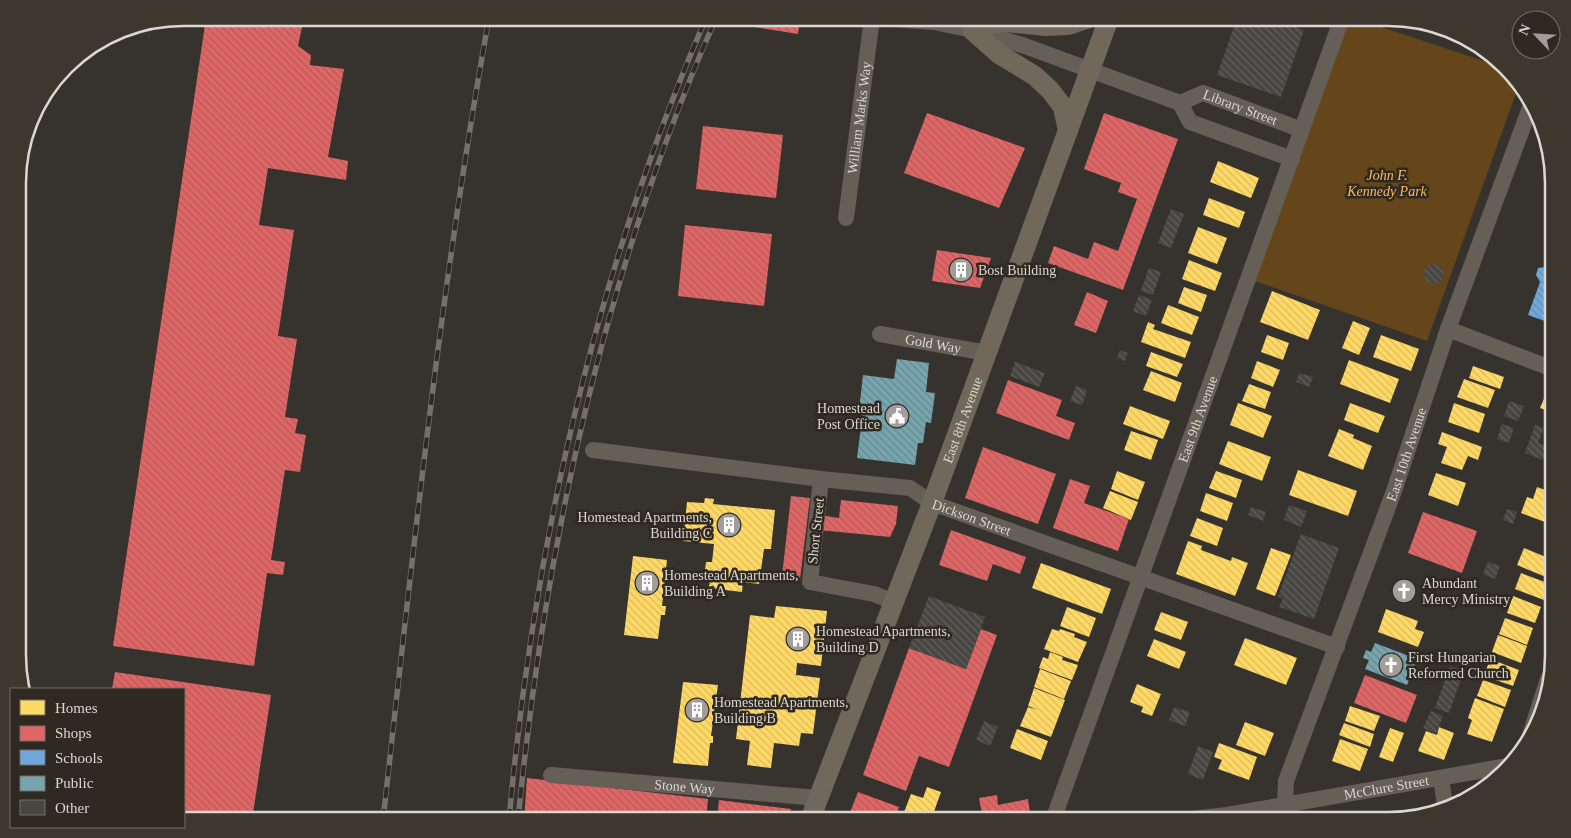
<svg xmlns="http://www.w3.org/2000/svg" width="1571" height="838" font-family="Georgia,serif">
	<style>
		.park { fill: #64461a }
		.homes { fill: url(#homes-back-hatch) }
		.shops { fill: url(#shops-back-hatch) }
		.schools { fill: url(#schools-back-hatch) }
		.public { fill: url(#public-back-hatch) }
		.building { fill: url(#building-back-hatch) }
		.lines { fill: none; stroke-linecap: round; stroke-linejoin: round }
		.minor { stroke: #665f58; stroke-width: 16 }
		.major { stroke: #71685c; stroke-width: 20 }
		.rail-casing { stroke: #75706a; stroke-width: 5.5 }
		.rail { stroke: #2f2921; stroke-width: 4; stroke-dasharray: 11; stroke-linecap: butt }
		.labels { text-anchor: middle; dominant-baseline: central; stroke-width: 5; stroke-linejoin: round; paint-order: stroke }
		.street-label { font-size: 14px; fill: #dbd7d2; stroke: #2f2921 }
		.park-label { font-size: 14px; font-style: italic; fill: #faba5f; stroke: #2f2921 }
		.poi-label { font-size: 14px; fill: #dbd7d2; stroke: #2f2921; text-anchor: start }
		.rim { fill: none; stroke: #dbd7d2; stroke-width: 2.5 }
	</style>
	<defs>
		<pattern id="homes-back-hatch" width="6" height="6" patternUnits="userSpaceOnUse" patternTransform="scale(1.25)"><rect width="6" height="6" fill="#ffd966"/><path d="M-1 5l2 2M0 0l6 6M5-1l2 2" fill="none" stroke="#d9ba5e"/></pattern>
		<pattern id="shops-back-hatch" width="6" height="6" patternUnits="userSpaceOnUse" patternTransform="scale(1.25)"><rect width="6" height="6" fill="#e06666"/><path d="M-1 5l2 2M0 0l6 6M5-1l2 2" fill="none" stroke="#b15b5a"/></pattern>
		<pattern id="schools-back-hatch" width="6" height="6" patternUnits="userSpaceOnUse" patternTransform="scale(1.25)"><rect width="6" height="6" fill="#6fa8dc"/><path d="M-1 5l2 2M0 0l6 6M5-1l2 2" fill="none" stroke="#648eb5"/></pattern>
		<pattern id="public-back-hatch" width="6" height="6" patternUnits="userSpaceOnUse" patternTransform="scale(1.25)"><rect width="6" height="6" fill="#76a5af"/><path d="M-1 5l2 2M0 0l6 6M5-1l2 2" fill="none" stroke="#66878d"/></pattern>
		<pattern id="building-back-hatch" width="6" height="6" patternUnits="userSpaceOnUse" patternTransform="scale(1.25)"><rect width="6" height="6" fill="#484643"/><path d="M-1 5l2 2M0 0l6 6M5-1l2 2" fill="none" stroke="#62605d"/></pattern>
	</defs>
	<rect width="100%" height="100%" fill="#36322e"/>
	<polygon class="park" points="1350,18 1354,18 1496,65 1519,85 1427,341 1255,281"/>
	<g class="homes">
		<polygon points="1292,18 1308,18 1307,23"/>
		<polygon points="1377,18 1388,18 1407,22 1405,28"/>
		<polygon points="1218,161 1259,178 1251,198 1210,182"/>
		<polygon points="1209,198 1245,212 1239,228 1203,215"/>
		<polygon points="1198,227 1227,238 1217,264 1188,253"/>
		<polygon points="1189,260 1222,273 1215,291 1182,279"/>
		<polygon points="1184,287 1207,295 1201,312 1178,303"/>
		<polygon points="1272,291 1320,310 1308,340 1260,322"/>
		<polygon points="1168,305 1199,317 1192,335 1161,323"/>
		<polygon points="1353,321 1370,328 1359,355 1342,348"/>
		<polygon points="1148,322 1155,325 1153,329 1191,342 1185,358 1141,342"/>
		<polygon points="1267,335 1289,343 1283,360 1261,352"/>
		<polygon points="1381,335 1419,349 1411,371 1373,357"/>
		<polygon points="1151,352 1183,364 1177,377 1146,366"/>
		<polygon points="1349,360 1399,379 1390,403 1340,384"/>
		<polygon points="1257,361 1280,370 1273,387 1251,378"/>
		<polygon points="1473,366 1504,377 1500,389 1469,378"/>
		<polygon points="1151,371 1182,383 1175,402 1143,390"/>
		<polygon points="1464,379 1495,390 1488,408 1457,397"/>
		<polygon points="1249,384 1271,392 1265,409 1242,401"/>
		<polygon points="1546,394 1553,397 1553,413 1540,408"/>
		<polygon points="1238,403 1272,416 1263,438 1230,425"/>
		<polygon points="1350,403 1385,416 1378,433 1344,420"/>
		<polygon points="1454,403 1485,414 1479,433 1448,422"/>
		<polygon points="1130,406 1170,421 1163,439 1123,424"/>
		<polygon points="1339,429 1354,435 1353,438 1372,446 1363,470 1328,456"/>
		<polygon points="1131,431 1158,440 1151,460 1124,450"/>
		<polygon points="1442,432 1482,447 1478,460 1468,456 1462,470 1441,463 1447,447 1438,444"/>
		<polygon points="1228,441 1271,457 1262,481 1219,464"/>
		<polygon points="1298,470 1357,491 1348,516 1289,495"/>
		<polygon points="1117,471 1145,482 1138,500 1111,489"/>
		<polygon points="1216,471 1242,480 1236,498 1209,488"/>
		<polygon points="1436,473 1466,483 1458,506 1428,495"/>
		<polygon points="1537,487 1553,493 1553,525 1521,513 1527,497 1533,499"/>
		<polygon points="1110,491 1138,502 1131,520 1103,508"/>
		<polygon points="1206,493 1233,503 1227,521 1200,511"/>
		<polygon points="705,498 714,499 713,504 775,510 771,549 764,549 759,584 743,582 742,592 709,588 711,571 705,570 706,562 712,562 714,544 683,541 687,502 704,503"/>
		<polygon points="1197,518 1223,528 1217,546 1190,536"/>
		<polygon points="1188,541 1202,546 1201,550 1231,561 1232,557 1248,563 1235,596 1176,574"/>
		<polygon points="1271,548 1291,555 1275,596 1256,589"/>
		<polygon points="1524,548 1553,560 1553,580 1517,565"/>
		<polygon points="633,556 667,560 662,606 666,606 665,615 661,615 658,639 624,635"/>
		<polygon points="1041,563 1111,589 1102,614 1032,588"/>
		<polygon points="1521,573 1550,584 1544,600 1515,589"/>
		<polygon points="1513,596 1541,607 1535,623 1507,613"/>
		<polygon points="776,606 827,611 821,666 797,663 796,675 820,678 813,734 801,733 799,746 774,743 771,768 747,765 750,741 736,739 750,615 774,618"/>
		<polygon points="1067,607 1096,618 1089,637 1060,626"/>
		<polygon points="1386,609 1418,621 1415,629 1424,632 1418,647 1378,632"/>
		<polygon points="1161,612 1188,622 1181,640 1154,630"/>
		<polygon points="1505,618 1533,628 1527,645 1499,634"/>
		<polygon points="1052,629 1059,631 1060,629 1075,634 1074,637 1087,642 1078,662 1044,649"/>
		<polygon points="1498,635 1527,646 1521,663 1492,652"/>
		<polygon points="1245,638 1297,658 1286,685 1234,665"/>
		<polygon points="1154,639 1186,652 1179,669 1147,656"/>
		<polygon points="1050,652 1063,657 1062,660 1078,665 1072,680 1039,668 1043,657 1048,659"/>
		<polygon points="1490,659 1519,670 1513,686 1484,676"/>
		<polygon points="1040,669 1071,681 1064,699 1034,687"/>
		<polygon points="1483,680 1511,690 1505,707 1477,696"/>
		<polygon points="683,682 718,685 711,736 713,736 713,743 710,743 708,766 673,763"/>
		<polygon points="1137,684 1161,694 1152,716 1141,712 1143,707 1130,702"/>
		<polygon points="1034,688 1065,700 1051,737 1020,726 1028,707 1039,710 1028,706"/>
		<polygon points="1475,698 1504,709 1492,742 1467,734 1472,720 1468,718"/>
		<polygon points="1350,706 1380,716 1374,731 1345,721"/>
		<polygon points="1245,722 1274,733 1265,756 1236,745"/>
		<polygon points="1344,723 1374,734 1370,747 1339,735"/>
		<polygon points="1439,727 1454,733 1444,760 1418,751 1426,731 1437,735"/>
		<polygon points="1390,728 1404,733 1393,762 1379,757"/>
		<polygon points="1017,729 1048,741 1041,760 1010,748"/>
		<polygon points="1340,739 1368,749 1360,771 1332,761"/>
		<polygon points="1219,743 1257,757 1249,780 1218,769 1222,760 1214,757"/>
		<polygon points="927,787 941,792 931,820 901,820 911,794 923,798"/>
	</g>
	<g class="shops">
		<polygon points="206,18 304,18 298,46 311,55 310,65 344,69 328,157 348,161 346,180 268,168 259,225 294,230 278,336 297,339 285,417 298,419 295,433 306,435 300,472 285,470 271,560 285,562 283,575 267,573 254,666 113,646"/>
		<polygon points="745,18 800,18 798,34 754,27"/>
		<polygon points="927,113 1025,148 999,208 904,173"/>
		<polygon points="1104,113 1178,139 1123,290 1048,263 1054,246 1088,259 1094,242 1118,251 1137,199 1118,192 1121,183 1084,169"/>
		<polygon points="703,126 783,135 776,198 696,189"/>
		<polygon points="685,225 772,234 764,306 678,296"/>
		<polygon points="937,250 991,258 980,288 932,281"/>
		<polygon points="1087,292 1108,301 1096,333 1074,325"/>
		<polygon points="1008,380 1062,400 1056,416 1075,423 1069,440 996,413"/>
		<polygon points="983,447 1056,474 1038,524 965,498"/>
		<polygon points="1070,479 1090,486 1084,503 1129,519 1118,551 1053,528"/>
		<polygon points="791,496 810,498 800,579 782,576"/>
		<polygon points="841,500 898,506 896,524 890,537 819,530 819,515 839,518"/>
		<polygon points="1423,512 1477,531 1462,573 1408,553"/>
		<polygon points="951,530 1026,557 1020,574 993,564 987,581 939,565"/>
		<polygon points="981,629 997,635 949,767 919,756 906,791 863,775 909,648 966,669"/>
		<polygon points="115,672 271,695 252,820 184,820 184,689 112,689"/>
		<polygon points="1365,675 1417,695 1406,723 1354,703"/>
		<polygon points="527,778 708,799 706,820 524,820"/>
		<polygon points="858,792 899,807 896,820 847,820"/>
		<polygon points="997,795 998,805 1028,799 1031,820 983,820 979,798"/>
		<polygon points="719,800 791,809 787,820 717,820"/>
	</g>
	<polygon class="schools" points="1552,249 1553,324 1528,315 1540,282 1536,275 1538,268 1545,267"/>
	<g class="public">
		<polygon points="897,359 929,363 926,392 935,393 931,423 926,422 923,443 918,443 915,465 857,458 863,411 859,410 863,375 894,379"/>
		<polygon points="1375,643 1417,659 1407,685 1365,669 1369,660 1363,658 1366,650 1371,652"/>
	</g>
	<g class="building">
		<polygon points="1237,18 1269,18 1304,30 1281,97 1217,75"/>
		<polygon points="1171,209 1184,214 1171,248 1158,243"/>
		<circle cx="1434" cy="274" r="10"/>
		<polygon points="1149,268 1161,272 1153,295 1141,291"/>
		<polygon points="1139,295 1152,300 1146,316 1133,311"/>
		<polygon points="1120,350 1128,353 1125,361 1117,358"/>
		<polygon points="1015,362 1045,373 1039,387 1010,376"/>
		<polygon points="1299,373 1313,377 1309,387 1296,382"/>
		<polygon points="1076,386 1087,390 1082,405 1070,401"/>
		<polygon points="1509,401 1524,406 1518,421 1504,416"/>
		<polygon points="1502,424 1514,428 1509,443 1497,439"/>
		<polygon points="1535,425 1544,428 1538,443 1548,446 1543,460 1525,453"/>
		<polygon points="1289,505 1307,511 1301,527 1284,520"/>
		<polygon points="1251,507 1266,512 1263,521 1248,515"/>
		<polygon points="1507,509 1517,512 1513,524 1503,520"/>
		<polygon points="1301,534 1339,548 1314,619 1279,607 1283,598 1278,597"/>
		<polygon points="1488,562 1500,566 1495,579 1483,574"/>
		<polygon points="929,596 985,617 966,669 909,648"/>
		<polygon points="1450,666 1464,671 1449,713 1435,708"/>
		<polygon points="1174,707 1190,712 1185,726 1169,720"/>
		<polygon points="1431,711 1443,716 1436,734 1423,728"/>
		<polygon points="984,721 998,727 990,746 976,740"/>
		<polygon points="1198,746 1213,752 1203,780 1188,774"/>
	</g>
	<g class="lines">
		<g class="minor">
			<polyline points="880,18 934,22 972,30 1025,46 1180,103 1190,122 1292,159"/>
			<path id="s1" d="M1180,103l23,-10 99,37"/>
			<path id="s2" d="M846,218l26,-200"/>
			<polyline points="1448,329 1553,369"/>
			<path id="s3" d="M880,334l107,19"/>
			<path id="s4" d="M593,450l228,29 89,9 22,15 405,144"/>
			<polyline points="821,479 810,582 874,594 894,602"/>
			<polyline points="1530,735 1548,679"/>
			<path id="s5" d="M551,775l267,23"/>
			<polyline points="1441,779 1445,804"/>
			<path id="s6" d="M1285,804l1,-23 108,-290 54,-162 83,-224"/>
			<path id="s7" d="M1053,820l289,-802"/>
			<path id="s8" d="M1183,820l44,-5 275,-48"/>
		</g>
		<g class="major">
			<polyline points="1068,131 1063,107 1050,90 1035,76 999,54 972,30 994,23 1006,22 1046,26 1068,25 1089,18"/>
			<path id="s9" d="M810,820l122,-317 177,-485"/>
		</g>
		<g class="rail-casing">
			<g id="rail">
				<path d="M383,820c30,-268 58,-537 106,-802"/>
				<path d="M509,820c25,-276 87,-548 197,-802"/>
				<path d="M518,820c27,-275 86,-548 198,-802"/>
			</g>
		</g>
		<use href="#rail" class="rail"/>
	</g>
	<defs>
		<g id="building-disc" transform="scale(1.25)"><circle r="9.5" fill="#a19d99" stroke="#2f2921"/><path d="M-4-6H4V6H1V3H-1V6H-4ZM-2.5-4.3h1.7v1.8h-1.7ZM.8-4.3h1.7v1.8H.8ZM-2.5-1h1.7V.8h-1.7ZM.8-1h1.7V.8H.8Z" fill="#fff"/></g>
		<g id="civic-disc" transform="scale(1.25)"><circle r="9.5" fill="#a19d99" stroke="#2f2921"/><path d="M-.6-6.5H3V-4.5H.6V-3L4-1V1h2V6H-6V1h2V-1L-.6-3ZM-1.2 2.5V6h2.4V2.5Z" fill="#fff"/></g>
		<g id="church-disc" transform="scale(1.25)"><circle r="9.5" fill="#a19d99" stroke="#2f2921"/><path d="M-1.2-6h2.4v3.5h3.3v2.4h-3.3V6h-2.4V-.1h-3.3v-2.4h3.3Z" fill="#fff"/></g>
	</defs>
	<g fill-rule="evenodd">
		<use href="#building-disc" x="961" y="270"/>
		<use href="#civic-disc" x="897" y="416"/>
		<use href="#building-disc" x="729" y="525"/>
		<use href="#building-disc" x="647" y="583"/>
		<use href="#church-disc" x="1404" y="591"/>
		<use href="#building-disc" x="798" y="639"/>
		<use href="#church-disc" x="1391" y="665"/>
		<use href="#building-disc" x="697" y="710"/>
	</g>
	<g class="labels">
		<g class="street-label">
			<text stroke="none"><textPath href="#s1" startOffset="65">Library Street</textPath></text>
			<text stroke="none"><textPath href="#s2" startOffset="101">William Marks Way</textPath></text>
			<text stroke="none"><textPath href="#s3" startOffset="54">Gold Way</textPath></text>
			<text stroke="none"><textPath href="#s7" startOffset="426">East 9th Avenue</textPath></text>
			<text stroke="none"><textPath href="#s9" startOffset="428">East 8th Avenue</textPath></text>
			<text stroke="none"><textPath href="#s6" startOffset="371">East 10th Avenue</textPath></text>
			<text stroke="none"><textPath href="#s4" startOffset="388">Dickson Street</textPath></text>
			<text transform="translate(816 531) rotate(-84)">Short Street</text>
			<text stroke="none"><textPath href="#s5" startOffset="134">Stone Way</textPath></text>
			<text stroke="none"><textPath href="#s8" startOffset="206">McClure Street</textPath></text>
		</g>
		<g class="park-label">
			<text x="1387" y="175">John F.<tspan x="1387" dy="16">Kennedy Park</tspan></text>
		</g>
		<g class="poi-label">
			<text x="978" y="270">Bost Building</text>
			<text x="880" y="408" text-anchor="end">Homestead<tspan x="880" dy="16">Post Office</tspan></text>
			<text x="712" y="517" text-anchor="end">Homestead Apartments,<tspan x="712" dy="16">Building C</tspan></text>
			<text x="664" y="575">Homestead Apartments,<tspan x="664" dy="16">Building A</tspan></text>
			<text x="1422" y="583">Abundant<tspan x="1422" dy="16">Mercy Ministry</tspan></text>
			<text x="816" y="631">Homestead Apartments,<tspan x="816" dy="16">Building D</tspan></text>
			<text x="1408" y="657">First Hungarian<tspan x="1408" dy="16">Reformed Church</tspan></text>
			<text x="714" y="702">Homestead Apartments,<tspan x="714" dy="16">Building B</tspan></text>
		</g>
	</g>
	<path d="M0 0H1571V838H0ZM183 26H1388A157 157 0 0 1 1545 183V655A157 157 0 0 1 1388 812H183A157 157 0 0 1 26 655V183A157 157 0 0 1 183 26Z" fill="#3d372f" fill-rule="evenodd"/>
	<path class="rim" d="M183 26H1388A157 157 0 0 1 1545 183V655A157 157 0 0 1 1388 812H183A157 157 0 0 1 26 655V183A157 157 0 0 1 183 26Z"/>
	<rect x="10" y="688" width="175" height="140" fill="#2f2921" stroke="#746f68"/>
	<rect x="20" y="700" width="25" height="15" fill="#ffd966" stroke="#746f68"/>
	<text x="55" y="713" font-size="15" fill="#dbd7d2">Homes</text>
	<rect x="20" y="726" width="25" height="15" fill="#e06666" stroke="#746f68"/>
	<text x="55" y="738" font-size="15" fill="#dbd7d2">Shops</text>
	<rect x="20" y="750" width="25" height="15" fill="#6fa8dc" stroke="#746f68"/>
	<text x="55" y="763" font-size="15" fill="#dbd7d2">Schools</text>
	<rect x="20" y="776" width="25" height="15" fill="#76a5af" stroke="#746f68"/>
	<text x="55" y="788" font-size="15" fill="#dbd7d2">Public</text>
	<rect x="20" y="800" width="25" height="15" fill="#484643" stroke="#746f68"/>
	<text x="55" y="813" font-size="15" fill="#dbd7d2">Other</text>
	<g transform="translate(1536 35) rotate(295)"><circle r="24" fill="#2f2921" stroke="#746f68"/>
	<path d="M0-4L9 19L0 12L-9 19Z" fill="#a19d99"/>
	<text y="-8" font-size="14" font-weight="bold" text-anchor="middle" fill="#dbd7d2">N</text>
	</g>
</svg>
